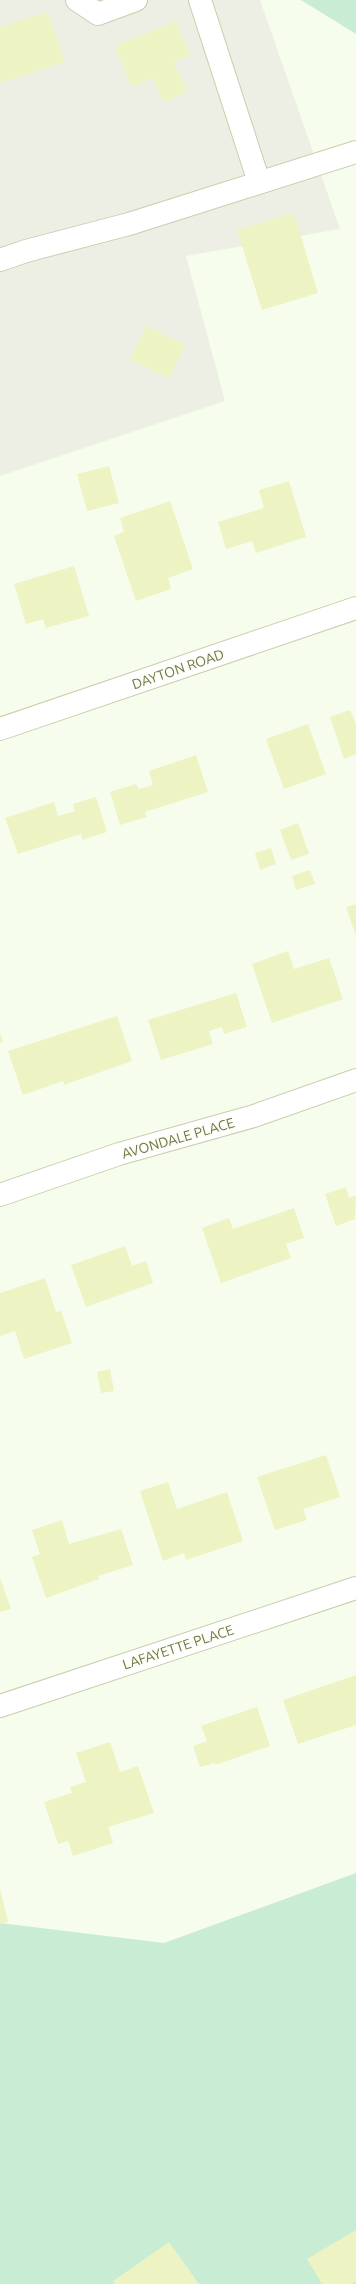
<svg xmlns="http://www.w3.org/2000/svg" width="356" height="2284" font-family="Ubuntu,sans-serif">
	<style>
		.industrial { fill: #edefe4 }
		.green { fill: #c9ecd4 }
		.building { fill: #edf3c3 }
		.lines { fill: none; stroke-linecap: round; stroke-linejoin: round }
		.minor-casing { stroke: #c9cead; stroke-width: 24 }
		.minor { stroke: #fff; stroke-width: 22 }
		.labels { text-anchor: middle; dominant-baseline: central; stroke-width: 3; stroke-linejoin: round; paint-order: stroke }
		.street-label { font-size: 14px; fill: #71754a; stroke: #fbfff3 }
	</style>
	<rect width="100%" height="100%" fill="#f7fdec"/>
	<polygon class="industrial" points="0,0 260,0 340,229 186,256 225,401 0,476"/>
	<g class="green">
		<polygon points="301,0 356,0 356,34"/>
		<polygon points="356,1873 356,2284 0,2284 0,1923 164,1943"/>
	</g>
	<g class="building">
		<polygon points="48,12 65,62 0,83 0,27"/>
		<polygon points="176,21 190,55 174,62 187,92 163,102 153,78 131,87 115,46"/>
		<polygon points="294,213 318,293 262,310 237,230"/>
		<polygon points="146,326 185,345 169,378 130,360"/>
		<polygon points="109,466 119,503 87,511 77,474"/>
		<polygon points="289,481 306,537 256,553 252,541 226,549 218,522 264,508 259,490"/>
		<polygon points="170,501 193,569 168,578 171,589 136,601 114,536 124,532 120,518"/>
		<polygon points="74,566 89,616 46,628 43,619 26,624 14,584"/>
		<polygon points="350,710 356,724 356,754 344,759 330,717"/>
		<polygon points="308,724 326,774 284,789 266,739"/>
		<polygon points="196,755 208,792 145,812 147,817 120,825 110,792 136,784 139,789 153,785 149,771"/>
		<polygon points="96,797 107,832 82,840 81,834 18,854 5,818 54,802 58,816 75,811 73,804"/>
		<polygon points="298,823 309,854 291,860 280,830"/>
		<polygon points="271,848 276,864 260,870 255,853"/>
		<polygon points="310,870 315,884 296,890 292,876"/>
		<polygon points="356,904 356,936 346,907"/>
		<polygon points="288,951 294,969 329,958 343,999 272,1023 252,964"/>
		<polygon points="236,993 247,1027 224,1034 222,1027 209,1031 213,1044 161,1060 148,1020"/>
		<polygon points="117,1016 132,1061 64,1085 63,1081 23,1095 8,1051"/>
		<polygon points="0,1033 3,1042 0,1043"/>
		<polygon points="346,1187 349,1198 356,1195 355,1219 336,1226 325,1194"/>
		<polygon points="294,1208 304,1238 286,1244 291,1258 221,1283 202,1228 229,1218 233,1229"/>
		<polygon points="125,1246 132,1266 146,1261 153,1283 86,1307 71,1265"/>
		<polygon points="45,1278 56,1312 61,1311 72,1343 24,1359 15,1331 0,1336 0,1293"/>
		<polygon points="110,1369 114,1391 101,1393 97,1372"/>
		<polygon points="326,1455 340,1497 303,1509 307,1520 275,1530 257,1477"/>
		<polygon points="168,1482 177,1509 227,1492 243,1541 186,1560 184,1553 163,1561 140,1491"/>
		<polygon points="62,1520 69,1544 121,1529 133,1565 98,1576 99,1579 46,1598 32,1557 40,1554 32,1530"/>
		<polygon points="0,1578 11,1609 0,1612"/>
		<polygon points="356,1675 356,1725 298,1744 283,1700"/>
		<polygon points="257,1707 270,1746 215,1765 215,1763 200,1767 193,1746 207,1741 201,1726"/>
		<polygon points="110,1742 120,1772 138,1766 154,1813 108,1827 113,1843 73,1856 68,1841 58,1844 44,1802 72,1793 70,1787 86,1782 76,1753"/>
		<polygon points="0,1888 8,1922 0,1924"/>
		<polygon points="356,2230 356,2282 352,2284 322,2284 307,2259"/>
		<polygon points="169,2242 199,2284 115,2284 113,2281"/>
	</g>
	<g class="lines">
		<g class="minor-casing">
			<g id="minor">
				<polyline points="77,0 98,14 136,0"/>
				<polyline points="200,0 259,182"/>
				<polyline points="0,260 26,251 129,224 356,152"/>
				<polyline points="0,729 356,608"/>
				<polyline points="0,1195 119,1154 254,1116 356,1080"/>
				<polyline points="0,1706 356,1588"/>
			</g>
		</g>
		<use href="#minor" class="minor"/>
	</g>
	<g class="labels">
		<g class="street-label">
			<text transform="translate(178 669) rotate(-19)">DAYTON ROAD</text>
			<text transform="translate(178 1138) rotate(-16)">AVONDALE PLACE</text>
			<text transform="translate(178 1647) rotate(-18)">LAFAYETTE PLACE</text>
		</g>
	</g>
</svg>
